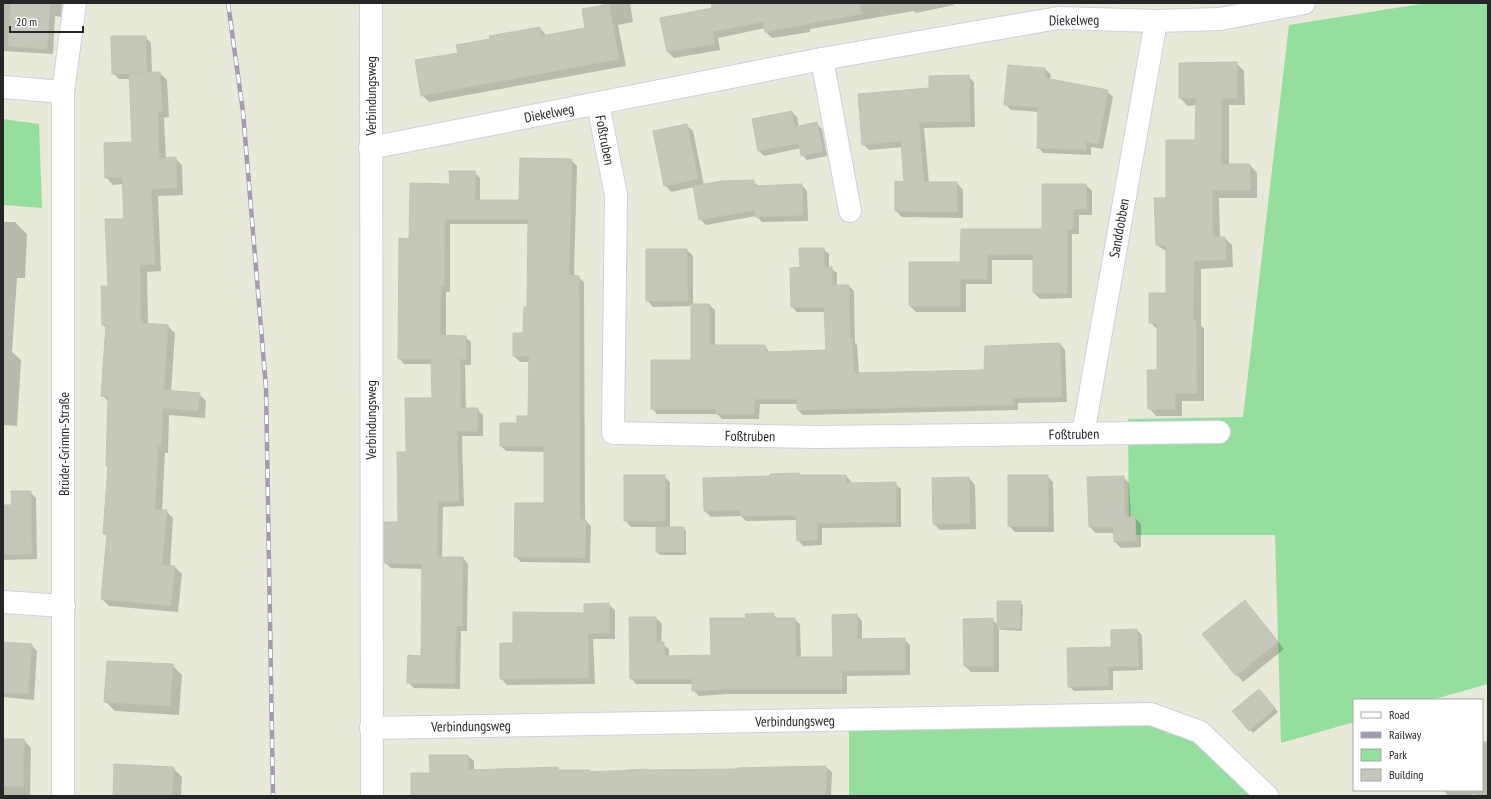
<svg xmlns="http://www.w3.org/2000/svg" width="1491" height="799" font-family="'PT Sans Narrow',sans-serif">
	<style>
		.green { fill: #95df9e }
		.shadow { fill: #0003 }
		.building { fill: #c6c7bb; stroke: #c2c4b2 }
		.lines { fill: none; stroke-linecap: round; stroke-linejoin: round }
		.street-casing { stroke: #d2cde0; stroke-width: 24 }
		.street { stroke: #fff; stroke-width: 22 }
		.rail-casing { stroke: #a29bb1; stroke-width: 4.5 }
		.rail { stroke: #fff; stroke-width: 3; stroke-dasharray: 9; stroke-linecap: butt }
		.labels { text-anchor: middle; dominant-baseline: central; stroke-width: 3.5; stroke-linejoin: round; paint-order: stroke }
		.street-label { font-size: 14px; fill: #262626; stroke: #fff }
	</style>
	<rect width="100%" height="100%" fill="#e8e9d8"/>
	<g class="green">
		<polygon points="1427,3 1488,3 1488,684 1431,700 1354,700 1354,722 1281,743 1275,535 1129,535 1128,419 1243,417 1289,25"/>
		<polygon points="3,119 39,124 42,208 3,205"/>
		<polygon points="1151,714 1200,732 1267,796 849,796 849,723"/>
	</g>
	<g class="shadow">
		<polygon points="3,3 62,3 61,17 55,16 53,54 3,51"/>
		<polygon points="603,3 630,3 633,22 618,25 626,66 429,102 422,95 459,54 491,40 540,28 547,36 586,28 604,6"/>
		<polygon points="712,3 953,3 954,5 916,13 914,11 810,29 810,32 772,38 766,32 765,28 718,38 720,50 674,58 668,52 662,19 713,9"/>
		<polygon points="145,37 151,43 152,73 160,73 167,80 169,117 164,118 166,159 175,158 182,165 183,195 158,196 161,271 147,272 148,324 168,326 175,333 171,392 199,394 206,401 205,418 169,415 168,453 165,453 162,511 166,511 173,518 170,567 175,567 182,574 178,612 109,606 102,599 108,537 104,533 109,468 107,466 109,402 103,396 107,329 103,325 109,287 125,220 123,184 113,185 106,177 133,143 131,79 119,79 113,73"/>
		<polygon points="1236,63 1244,71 1245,105 1229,105 1229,165 1250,165 1257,173 1257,198 1219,198 1220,238 1225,238 1232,245 1233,267 1201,269 1201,326 1204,328 1204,401 1182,401 1182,416 1156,416 1149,408 1158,371 1158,330 1150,322 1167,294 1167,252 1157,245 1167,199 1196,141 1197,105 1188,106 1180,98"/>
		<polygon points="1045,69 1051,75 1050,80 1107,91 1113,97 1103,149 1091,147 1091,155 1043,153 1038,147 1039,112 1011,110 1005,104"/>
		<polygon points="968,76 974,82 975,127 924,128 929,183 957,183 963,190 963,218 902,217 896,211 905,183 903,147 869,150 863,144 930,89"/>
		<polygon points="792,112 797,117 799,127 817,124 822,129 827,156 807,160 802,155 801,148 764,156 758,150"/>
		<polygon points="686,125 693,131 704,185 753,181 759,187 802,185 807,191 808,221 762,222 756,216 706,225 700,219 694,187 671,192 665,185"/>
		<polygon points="571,160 577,166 574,276 578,277 584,282 585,520 591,526 590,563 521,562 515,556 545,504 545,452 506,451 501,446 518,424 529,417 530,362 520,362 514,356 524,334 528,308 529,224 450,224 450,292 446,292 446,337 465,337 471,342 471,365 465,365 466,409 477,409 483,415 483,436 462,436 464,506 443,507 442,558 463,558 468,564 467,631 461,631 460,689 414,688 408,682 422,657 423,569 391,568 385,563 399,523 407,453 433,399 432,364 404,364 399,358 410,240 451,185 474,172 480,178 480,201 520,201"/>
		<polygon points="1086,185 1092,191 1092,215 1079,215 1079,234 1072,234 1072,298 1040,299 1034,293 1034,260 992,260 992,284 966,284 966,312 916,312 910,306 962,263 1043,230"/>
		<polygon points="3,222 15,222 27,234 25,278 17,278 12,352 21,360 17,426 3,425"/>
		<polygon points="823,249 829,254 829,268 831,268 837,273 837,286 849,286 854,291 855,343 857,345 859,374 985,371 1060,344 1065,350 1067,402 1018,403 1018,410 803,415 798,410 798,404 760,404 759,419 722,419 717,414 657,414 652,408 692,361 692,306 653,307 647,300 687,250 693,256 693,305 709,305 715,310 715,346 765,346 770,353 827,351 825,312 797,312 792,307 801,268"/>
		<polygon points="799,474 801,476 846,476 851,481 851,484 895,483 901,489 901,527 822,528 822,545 803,546 798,540 797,520 746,521 741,516 711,517 705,511 704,479 771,477"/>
		<polygon points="664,476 670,482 670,528 683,528 686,531 686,555 660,555 657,552 657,527 631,527 625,520"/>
		<polygon points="1047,476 1053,482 1054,532 1015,532 1009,526"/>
		<polygon points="1123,477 1129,483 1131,518 1135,518 1141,524 1141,547 1121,548 1115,542 1115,533 1096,533 1090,527"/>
		<polygon points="969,478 975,485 976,529 940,530 934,524"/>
		<polygon points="30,492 36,498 37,559 3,560 3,506 13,506"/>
		<polygon points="1020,602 1023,605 1022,631 1001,630 999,628 999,672 971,672 965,666 992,619 998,625"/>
		<polygon points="608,604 615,610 615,639 593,639 595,684 507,685 501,678 514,644"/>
		<polygon points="1251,608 1284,649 1243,682 1204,635"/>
		<polygon points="773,614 778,619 794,619 800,624 801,658 834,658 857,615 862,621 862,640 904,639 910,645 910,675 847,676 847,694 729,694 699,696 693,690 693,684 636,684 631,678 656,618 662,624 661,643 669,649 669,657 712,656 747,619"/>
		<polygon points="1137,630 1142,635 1143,670 1113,671 1113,690 1074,691 1069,686 1112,648"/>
		<polygon points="3,643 31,645 37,651 34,700 3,697"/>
		<polygon points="172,665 182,675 179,715 115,711 106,702"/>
		<polygon points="1262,693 1278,712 1253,733 1234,711"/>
		<polygon points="3,740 24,740 31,748 30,796 3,796"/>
		<polygon points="1488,741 1488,796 1475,796 1475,794 1467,796 1447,796 1445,790 1482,790 1482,742"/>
		<polygon points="468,756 474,761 474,771 558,768 560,771 589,771 591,773 647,770 649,771 826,767 832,772 831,796 412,796 431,774"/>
		<polygon points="173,768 182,777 181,796 114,796"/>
	</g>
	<g class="building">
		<polygon points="11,3 50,3 47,49 8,46"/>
		<polygon points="711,3 860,3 861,14 765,32 763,22 712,32 715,44 667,52 660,18 712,8"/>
		<polygon points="609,4 619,59 421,96 415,60 458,53 456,45 490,39 489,36 540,27 541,36 585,28 582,9"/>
		<polygon points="111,36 146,36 147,73 112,74"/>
		<polygon points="1237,62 1237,98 1222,98 1221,164 1250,164 1250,190 1212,190 1213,237 1225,237 1226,260 1194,261 1193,320 1196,320 1197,393 1175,393 1175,409 1148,409 1147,370 1157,370 1157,323 1149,323 1149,293 1166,293 1166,245 1156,245 1154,198 1166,198 1166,140 1195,140 1196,98 1179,98 1179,63"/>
		<polygon points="1008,65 1045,68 1045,78 1108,90 1098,144 1086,142 1086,150 1037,148 1038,107 1004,105"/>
		<polygon points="160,72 162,111 158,111 159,158 176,157 177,188 151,189 155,264 140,265 141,323 168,325 164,390 200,393 198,411 163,408 161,446 158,446 155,510 167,510 162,565 175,566 171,606 101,599 107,534 103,534 108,466 106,466 108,397 101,396 106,325 102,325 101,286 108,286 105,219 124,219 122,177 105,178 104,143 132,142 129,73"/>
		<polygon points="969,75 970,121 919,122 924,182 957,182 957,212 895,211 895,181 904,182 901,141 862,145 858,94 929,88 929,76"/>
		<polygon points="792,111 795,127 817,122 823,151 801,156 799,143 758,151 752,119"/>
		<polygon points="687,124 698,179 664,186 653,131"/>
		<polygon points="520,158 572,159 569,275 579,276 580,519 586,520 585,558 514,557 515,503 544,503 544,446 500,446 500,423 517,423 517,416 528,416 529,356 513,356 513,333 523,333 524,307 527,307 528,219 445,219 444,286 441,286 440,335 466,336 466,359 460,359 461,408 478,408 477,431 457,431 459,501 438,502 437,557 463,557 462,626 456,626 455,683 407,683 408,655 421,656 422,564 384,563 384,522 398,522 397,452 406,452 405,398 432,398 431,359 398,359 399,238 409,239 410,183 450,184 449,171 475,171 475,200 519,200"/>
		<polygon points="754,180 754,186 802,184 803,215 755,217 755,210 699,220 693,186 722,181"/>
		<polygon points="1042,184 1086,184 1087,209 1073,209 1073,229 1067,229 1067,293 1033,293 1033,254 987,255 987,279 960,279 960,306 909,306 909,262 960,262 961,229 1042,229"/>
		<polygon points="799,248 824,248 824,267 832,267 832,285 849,285 850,338 852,338 854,373 984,370 985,346 1060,343 1062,397 1013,398 1013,405 797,410 797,399 755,399 754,414 716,414 716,409 651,409 651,360 691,360 691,304 709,304 710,345 765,345 765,352 826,350 824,307 791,307 790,268 800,267"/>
		<polygon points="646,249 687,249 688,301 646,301"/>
		<polygon points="800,473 800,475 846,475 846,483 896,482 896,522 817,523 817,540 797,541 796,515 740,516 739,510 704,511 703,478 770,476 770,474"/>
		<rect x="624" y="475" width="41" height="46"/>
		<rect x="1008" y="475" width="40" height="51"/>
		<polygon points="1124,476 1125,517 1135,517 1136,541 1114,542 1113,527 1089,527 1087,477"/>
		<polygon points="969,477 970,523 933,524 932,478"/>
		<polygon points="11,491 31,491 32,554 3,555 3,505 12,505"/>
		<rect x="656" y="527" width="28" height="25"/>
		<polygon points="1245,600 1278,642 1236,676 1202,634"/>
		<polygon points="997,601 1021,601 1020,628 997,628"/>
		<polygon points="609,603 609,633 588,633 589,678 500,679 500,643 513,643 513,612 584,613 584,604"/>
		<polygon points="774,613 773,618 795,618 796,657 833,657 832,615 857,614 857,639 905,638 905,670 842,671 842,689 723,689 692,691 692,679 630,679 629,617 656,617 656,642 664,642 664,656 711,655 710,618 746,618 745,614"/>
		<polygon points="993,618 993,666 964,666 963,619"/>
		<polygon points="1137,629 1139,666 1108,667 1109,686 1068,687 1067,648 1111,647 1111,630"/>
		<polygon points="3,642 32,644 28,694 3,693"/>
		<polygon points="107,661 173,664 170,706 104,702"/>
		<polygon points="1259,689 1275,708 1249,731 1232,711"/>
		<polygon points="3,739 24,739 23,786 3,786"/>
		<polygon points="429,755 468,755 469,770 558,767 558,770 590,770 590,772 647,769 647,770 737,769 737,768 826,766 826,796 411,796 411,773 430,773"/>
		<polygon points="114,764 174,767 172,796 113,796"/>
	</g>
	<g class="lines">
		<g class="street-casing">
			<g id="street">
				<polyline points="371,3 372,796"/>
				<polyline points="822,59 850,211"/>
				<polyline points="3,87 63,92 63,796"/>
				<polyline points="63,92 75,3"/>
				<polyline points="598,104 616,195 613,433 818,437 1219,432"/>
				<polyline points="370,148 822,59 1058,18 1156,21 1220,19 1304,3"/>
				<polyline points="1083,434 1156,21"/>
				<polyline points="3,602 64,606"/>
				<polyline points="371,728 1151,714 1200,732 1267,796"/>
			</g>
		</g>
		<use href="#street" class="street"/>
		<g class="rail-casing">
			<polyline id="rail" points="228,3 243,112 266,388 273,796"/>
		</g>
		<use href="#rail" class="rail"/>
	</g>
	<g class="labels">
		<g class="street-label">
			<text transform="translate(1074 20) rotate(-1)">Diekelweg</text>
			<text transform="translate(371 96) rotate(-90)">Verbindungsweg</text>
			<text transform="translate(549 113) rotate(-11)">Diekelweg</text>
			<text transform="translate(605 140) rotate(79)">Foßtruben</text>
			<text transform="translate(1119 228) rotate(-80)">Sanddobben</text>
			<text transform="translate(371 420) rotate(-90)">Verbindungsweg</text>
			<text transform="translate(1074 434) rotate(-1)">Foßtruben</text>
			<text transform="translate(750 436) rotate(1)">Foßtruben</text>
			<text transform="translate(64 444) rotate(-90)">Brüder-Grimm-Straße</text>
			<text transform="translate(795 721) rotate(-1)">Verbindungsweg</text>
			<text transform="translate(471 726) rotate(-1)">Verbindungsweg</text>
		</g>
	</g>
	<rect width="1491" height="799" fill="none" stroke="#262626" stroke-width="8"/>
	<rect x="1353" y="699" width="130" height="92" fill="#ffffff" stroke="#a8a8a8"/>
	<rect x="1361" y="712" width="20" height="6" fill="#ffffff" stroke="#a8a8a8"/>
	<text x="1389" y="719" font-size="12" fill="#262626">Road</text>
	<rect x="1361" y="732" width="20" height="6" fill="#a29bb1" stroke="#a8a8a8"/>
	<text x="1389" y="739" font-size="12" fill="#262626">Railway</text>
	<rect x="1361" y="749" width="20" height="12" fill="#95df9e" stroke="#a8a8a8"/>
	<text x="1389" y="759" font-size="12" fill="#262626">Park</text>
	<rect x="1361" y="769" width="20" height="12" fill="#c6c7bb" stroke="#a8a8a8"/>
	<text x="1389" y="779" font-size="12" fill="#262626">Building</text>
	<path d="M10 26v6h73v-6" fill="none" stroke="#262626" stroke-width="2"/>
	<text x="16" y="26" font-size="12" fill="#262626" stroke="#ffffff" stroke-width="3" paint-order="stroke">20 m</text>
</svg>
